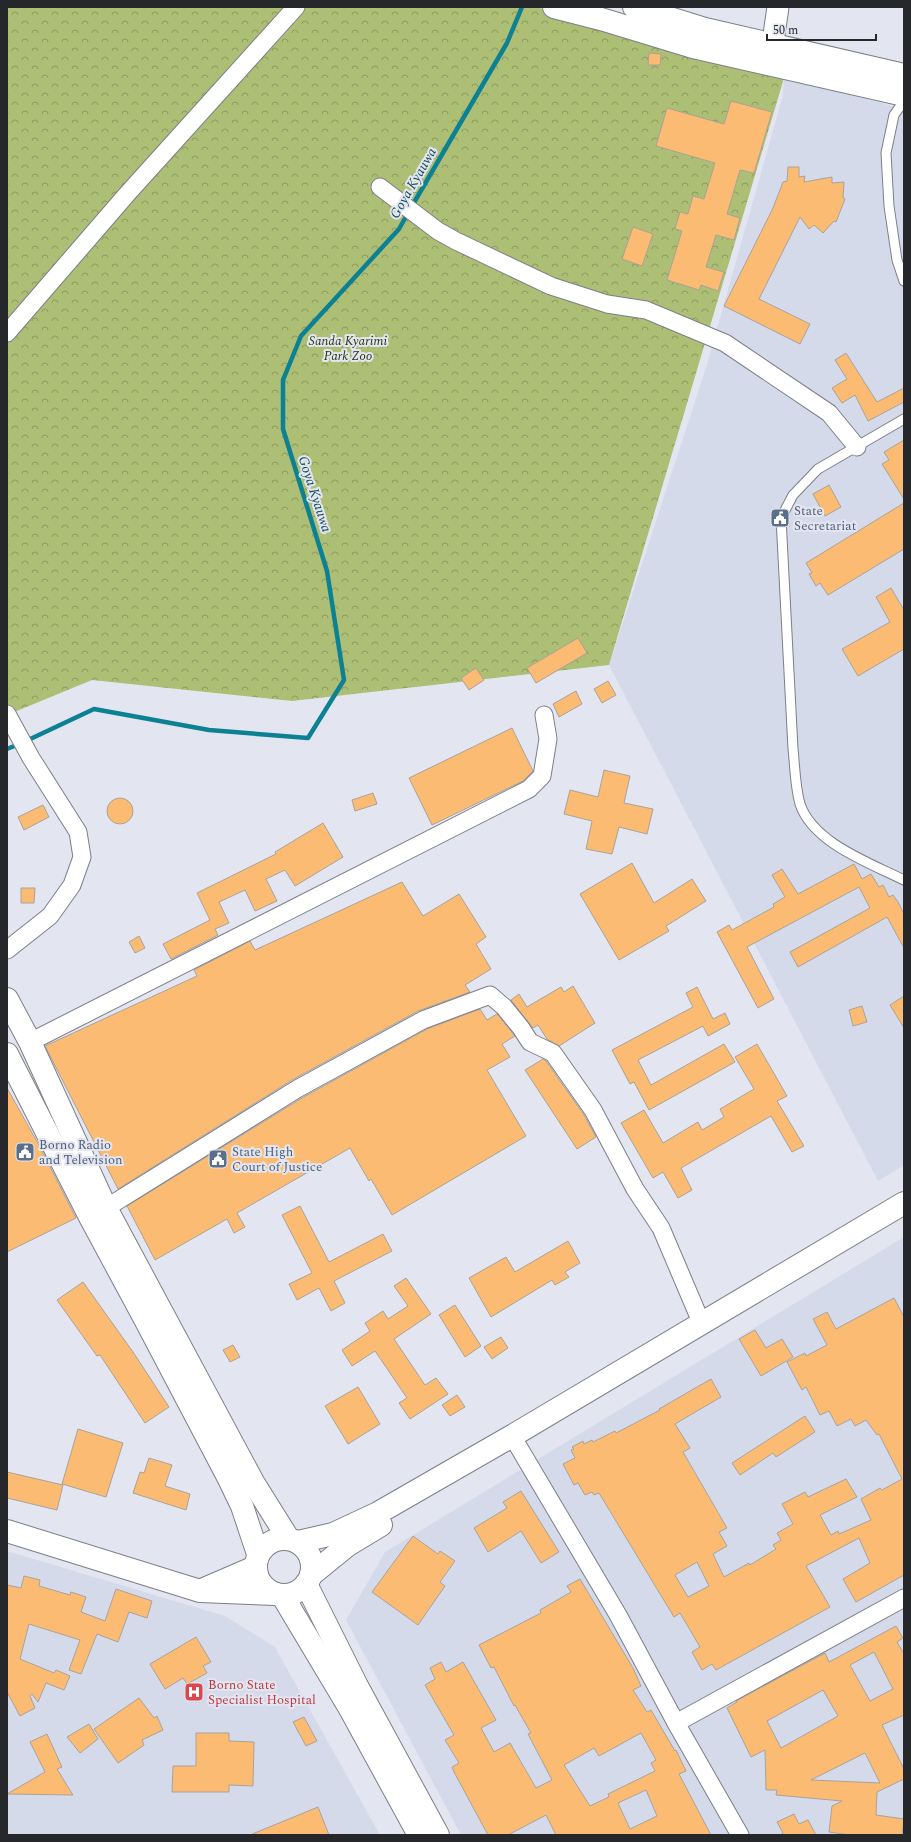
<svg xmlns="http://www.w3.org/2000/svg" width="911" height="1842" font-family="Spectral,serif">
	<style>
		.built { fill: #d5daea }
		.park { fill: url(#park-crowns) }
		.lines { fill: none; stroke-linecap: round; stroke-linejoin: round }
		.stream { stroke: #0d8194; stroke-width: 4.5 }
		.building { fill: #fcbb72; stroke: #a9a29a; fill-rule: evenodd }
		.service-casing { stroke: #7c7f87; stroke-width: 11 }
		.minor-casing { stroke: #7c7f87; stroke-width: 19 }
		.tertiary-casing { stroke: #7c7f87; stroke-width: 23 }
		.secondary-casing { stroke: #7c7f87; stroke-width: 24 }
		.primary-casing { stroke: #7c7f87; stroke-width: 24 }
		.service { stroke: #fff; stroke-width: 9 }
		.minor { stroke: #fff; stroke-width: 17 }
		.tertiary { stroke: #fff; stroke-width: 21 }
		.secondary { stroke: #fff; stroke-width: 22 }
		.primary { stroke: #fff; stroke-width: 22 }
		.labels { text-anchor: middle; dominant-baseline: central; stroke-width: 4; stroke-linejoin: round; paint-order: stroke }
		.park-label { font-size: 13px; font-style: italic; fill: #2d340e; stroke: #e3e6f0 }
		.service-label { font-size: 13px; fill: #4e5e75; stroke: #e3e6f0; text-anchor: start }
		.health-label { font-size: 13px; fill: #be3a42; stroke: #e3e6f0; text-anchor: start }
		.water-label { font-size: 14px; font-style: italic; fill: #134c56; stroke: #e3e6f0 }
	</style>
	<defs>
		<pattern id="park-crowns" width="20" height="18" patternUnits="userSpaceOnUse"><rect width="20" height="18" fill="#adbe75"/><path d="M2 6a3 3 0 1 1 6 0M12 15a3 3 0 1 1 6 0" fill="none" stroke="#8d9a60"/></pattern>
	</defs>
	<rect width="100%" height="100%" fill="#e3e6f0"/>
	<g class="built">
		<polygon points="784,78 904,109 904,1165 878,1181 609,665 705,371 783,95"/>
		<polygon points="904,1237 904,1835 461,1835 346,1620 385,1552"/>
		<polygon points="7,1551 225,1616 275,1647 380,1835 7,1835"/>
	</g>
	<polygon class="park" points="7,7 536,7 784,78 609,665 292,701 92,680 7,715"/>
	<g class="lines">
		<g class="stream">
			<polyline points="412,206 507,43 522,7"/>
			<polyline points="26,741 94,709 209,730 308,738 344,680 327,571 283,429 283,380 301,336 399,229 408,213"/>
			<polyline points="7,749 19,744"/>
		</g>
	</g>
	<g class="building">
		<polygon points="649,53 661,54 660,65 648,65"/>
		<polygon points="731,101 772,112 754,173 740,170 727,214 740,218 734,240 716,235 706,267 724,272 718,291 701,285 699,290 667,280 682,231 675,229 680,212 688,214 693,196 704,199 715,163 656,146 667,108 724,124"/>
		<polygon points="788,167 799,167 799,177 805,176 804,182 832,177 832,183 844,182 843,198 845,199 836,222 834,221 823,233 814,225 809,229 800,217 759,299 810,324 800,344 724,306 773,208 783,182 787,181"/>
		<polygon points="633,227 653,234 642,266 622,259"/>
		<polygon points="846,353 877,402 904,388 904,402 868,421 855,395 842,403 832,388 847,379 835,360"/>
		<polygon points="904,440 904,499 882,464 889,460 884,452"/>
		<polygon points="829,485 841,507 825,516 813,494"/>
		<polygon points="904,503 904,549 828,595 820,583 816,586 809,574 812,573 806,563"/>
		<polygon points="891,588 904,610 904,649 858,676 842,649 890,622 876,597"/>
		<polygon points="578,638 587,653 536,683 527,668"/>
		<polygon points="476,668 484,680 469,690 461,678"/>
		<polygon points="608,681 616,695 602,703 594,689"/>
		<polygon points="576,691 582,704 559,717 553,704"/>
		<polygon points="512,728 533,771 523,781 432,825 409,778"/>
		<polygon points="604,770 630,776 624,803 653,809 647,834 619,827 612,854 586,849 592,821 564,814 570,790 598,797"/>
		<polygon points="373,793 377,804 355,811 352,800"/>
		<circle cx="120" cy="811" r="13"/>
		<polygon points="43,805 49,817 24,830 18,817"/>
		<polygon points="323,823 343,857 295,886 285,870 266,879 277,901 255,911 245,890 219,902 229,923 215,929 218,935 171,959 163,944 210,920 197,893 276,854 275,852"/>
		<polygon points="632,863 654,903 692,879 706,901 666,926 669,931 619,960 580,894"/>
		<polygon points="854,864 862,879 871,874 879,887 883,885 889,897 893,895 898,902 904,914 904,948 887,917 798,967 790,952 870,908 859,887 747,947 774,999 758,1008 717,932 729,925 732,930 774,907 773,904 785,897 772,875 782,869 798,894"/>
		<polygon points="402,882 423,916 459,894 486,937 476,944 491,969 465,985 470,992 418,1011 292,1080 118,1189 45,1046 197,976 194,970 250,941 255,950"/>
		<polygon points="21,888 35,888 34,903 21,903"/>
		<polygon points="139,936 145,948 135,953 129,942"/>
		<polygon points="573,986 595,1023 559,1046 547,1039 538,1025 533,1028 511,1000 519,994 527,1007 561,987 564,992"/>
		<polygon points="697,987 713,1019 725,1013 730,1024 708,1036 703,1026 638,1060 651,1085 724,1044 735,1062 649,1110 634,1082 630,1084 612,1050 693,1007 686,993"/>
		<polygon points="904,996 904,1028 890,1005"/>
		<polygon points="862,1006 867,1022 853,1026 849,1010"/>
		<polygon points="480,1009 487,1020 497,1014 515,1036 502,1044 510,1057 487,1070 526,1136 392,1215 371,1179 369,1181 350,1148 237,1213 245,1227 234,1233 227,1219 155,1260 127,1206 302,1098 427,1029"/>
		<polygon points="757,1044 787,1096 777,1101 804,1146 792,1152 771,1116 681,1168 692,1190 678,1198 663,1172 653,1178 621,1123 644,1110 663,1143 698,1122 702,1130 724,1117 720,1109 754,1089 735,1057"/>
		<polygon points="543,1059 546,1061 584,1115 596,1137 577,1149 525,1070"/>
		<polygon points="7,1088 40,1147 76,1218 7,1252"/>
		<polygon points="300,1206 329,1262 383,1234 392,1251 334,1281 345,1303 331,1311 319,1288 297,1300 289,1284 312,1273 282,1215"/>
		<polygon points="568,1241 580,1263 565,1272 569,1277 555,1285 552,1280 491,1317 469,1278 506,1257 515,1272"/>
		<polygon points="406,1278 431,1314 394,1339 425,1385 436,1378 448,1394 410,1419 399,1403 407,1398 375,1351 352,1366 342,1350 370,1331 365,1323 383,1311 388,1319 408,1306 394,1286"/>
		<polygon points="83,1282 133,1352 169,1407 145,1423 100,1355 97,1356 57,1300"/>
		<path d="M894,1298l10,19v258l-48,27 -13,-23 27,-16 -11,-25 -53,28 24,41 -114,63 -4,-6 -10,6 -10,-18 8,-5 -20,-34 -6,4 -75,-124 -5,2 -2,-3 -7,3 -7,-12 -4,2 -11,-21 12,-6 -4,-8 3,-1 -2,-2 11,-6 1,3 8,-4 1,2 22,-11 1,2 44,-23 -1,-1 52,-30 10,18 -46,27 15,24 -7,4 44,76 -8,4 8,14 -14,8 11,23 25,-14 1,2 26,-16 -3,-4 8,-5 -4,-7 16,-9 -11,-20 23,-12 3,5 38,-18 11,18 -37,18 11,20 7,-4 1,3 32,-14 -10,-21 19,-11 2,2 20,-11 -23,-45 -2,1 -11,-15 -11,6 -4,-7 -14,7 -8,-15 -9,4 -14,-28 -4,3 -15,-28 18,-9 1,3 21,-11 -14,-26 14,-7 9,17zM697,1562l12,24 -21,11 -13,-22z"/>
		<polygon points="455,1305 481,1346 465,1357 439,1315"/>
		<polygon points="755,1330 766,1348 782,1339 793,1357 761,1376 739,1339"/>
		<polygon points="501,1337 508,1348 492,1359 484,1347"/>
		<polygon points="233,1345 240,1357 230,1362 223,1350"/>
		<polygon points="358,1387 380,1424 348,1444 325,1406"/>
		<polygon points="457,1395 465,1407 450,1416 442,1405"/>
		<polygon points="805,1416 815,1432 776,1457 773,1453 740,1475 732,1463"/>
		<polygon points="78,1429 123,1443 106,1497 62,1484"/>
		<polygon points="149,1458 172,1465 165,1486 190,1494 186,1510 133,1493 140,1472 144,1473"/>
		<polygon points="7,1472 63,1485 57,1510 7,1498"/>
		<polygon points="521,1491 559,1552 541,1563 521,1531 488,1552 474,1528 507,1508 503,1502"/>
		<polygon points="413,1536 438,1554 440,1551 455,1561 440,1582 445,1586 418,1625 372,1592"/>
		<polygon points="24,1576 40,1580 39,1586 70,1595 71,1592 86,1597 81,1612 105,1621 116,1589 152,1601 147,1618 129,1612 118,1642 97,1634 81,1674 69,1670 80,1640 29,1624 20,1659 54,1673 56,1670 70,1676 64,1690 46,1683 38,1702 32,1694 30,1696 35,1708 20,1716 7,1692 7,1585 21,1588"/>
		<path d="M580,1579l53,89 8,18 -8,4 14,22 4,-2 24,41 1,-1 10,21 -7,3 32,61h-155l-10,-20 -38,20h-20l-34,-63 -2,-5 7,-4 -14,-23 9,-5 -29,-50 10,-6 -5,-11 11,-6 5,10 17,-10 33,58 -15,8 13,24 16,-9 26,45 16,-8 -24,-46 3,-1 -16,-28 -1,1 -20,-39 -3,1 -12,-23 62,-32 -1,-3 31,-18 -4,-6zM641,1733l15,27 -5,3 4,8 -47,23 1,3 -19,9 -26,-41 30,-17 5,8zM646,1790l11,26 -27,13 -12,-26z"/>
		<path d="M896,1626l7,12 -6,4 7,12v61l-22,10 22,44v10l-27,13 -1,23 28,4 -2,16h-52l-21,-3 3,-26 10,-5 -66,-6 1,-5h-11l-1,-40 -14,7 -24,-49 10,-6 -1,-1 89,-48 4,9zM874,1652l19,37 -23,12 -20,-36zM823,1690l15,26 -57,32 -14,-27zM865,1753l15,30 -69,-3z"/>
		<polygon points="196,1637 211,1662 203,1666 207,1673 187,1684 183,1678 165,1689 150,1664"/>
		<polygon points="139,1698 154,1718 157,1716 163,1730 142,1740 144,1745 118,1763 94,1729"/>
		<polygon points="304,1717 317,1741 306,1746 293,1722"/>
		<polygon points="89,1724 98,1739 80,1753 67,1737"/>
		<polygon points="196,1733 229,1733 229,1741 254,1742 253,1786 229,1785 229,1792 172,1792 173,1766 196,1766"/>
		<polygon points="47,1734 62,1767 57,1769 73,1795 7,1794 45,1772 30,1742"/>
		<polygon points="318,1807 329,1835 250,1835"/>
		<polygon points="794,1814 799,1824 808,1820 816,1835 780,1835 783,1833 777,1822"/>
	</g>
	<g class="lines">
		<g class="service-casing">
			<g id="service">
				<polyline points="904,101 894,115 886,153 889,206 897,260 904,281"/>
				<path d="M904,419l-86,50 -25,26 -12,23 12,231c2,18 2,37 7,55 13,39 70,59 104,76"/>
			</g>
		</g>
		<g class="minor-casing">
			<g id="minor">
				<polyline points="380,187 438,231 456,241 551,286 607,304 646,310 725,343 829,413 857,447"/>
				<polyline points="7,333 128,193 296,7"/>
				<polyline points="7,714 31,758 78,832 82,857 72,885 50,916 7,950"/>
				<polyline points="30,1042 529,789 542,776 548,739 544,715"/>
				<polyline points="106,1208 297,1089 423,1020 490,995 504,1007 521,1028 530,1042 553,1053 593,1110 635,1189 661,1228 701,1322"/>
				<polyline points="518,1446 618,1615 676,1723 740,1835"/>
				<polyline points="676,1723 904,1598"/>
			</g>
		</g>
		<g class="tertiary-casing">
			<polyline id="tertiary" points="770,62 778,7"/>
		</g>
		<g class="secondary-casing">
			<g id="secondary">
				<polyline points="7,1531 200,1591 276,1594"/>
				<polyline points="204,1589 255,1567"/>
			</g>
		</g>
		<g class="primary-casing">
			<g id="primary">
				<polyline points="554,7 601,19 693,47 904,95"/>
				<polyline points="634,7 705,29 904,75"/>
				<polyline points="7,999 30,1042 106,1208 253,1482 288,1538"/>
				<polyline points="7,1054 90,1217 146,1321 229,1479 242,1506 258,1554"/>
				<circle cx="284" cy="1567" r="28"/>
				<polyline points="298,1542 333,1534 378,1513 512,1436 904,1203"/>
				<polyline points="311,1575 348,1545 381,1525"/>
				<polyline points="306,1584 357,1686 438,1835"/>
				<polyline points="282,1595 349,1707 419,1835"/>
			</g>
		</g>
		<use href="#service" class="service"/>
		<use href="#minor" class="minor"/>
		<use href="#tertiary" class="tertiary"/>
		<use href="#secondary" class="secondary"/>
		<use href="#primary" class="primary"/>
	</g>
	<defs>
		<g id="civic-square" transform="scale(1)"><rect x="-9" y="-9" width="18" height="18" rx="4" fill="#5c6f8a" stroke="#e3e6f0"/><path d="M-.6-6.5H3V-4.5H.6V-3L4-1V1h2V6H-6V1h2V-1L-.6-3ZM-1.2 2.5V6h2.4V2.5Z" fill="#fff"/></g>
		<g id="hospital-square" transform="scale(1)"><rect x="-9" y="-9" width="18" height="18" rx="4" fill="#e0444e" stroke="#e3e6f0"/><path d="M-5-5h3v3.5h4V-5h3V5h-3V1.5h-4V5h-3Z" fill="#fff"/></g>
	</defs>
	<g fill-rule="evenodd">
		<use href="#civic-square" x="780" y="518"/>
		<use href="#civic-square" x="25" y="1152"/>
		<use href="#civic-square" x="218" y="1159"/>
		<use href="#hospital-square" x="194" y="1692"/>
	</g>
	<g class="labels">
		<g class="park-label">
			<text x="348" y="341">Sanda Kyarimi<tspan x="348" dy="15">Park Zoo</tspan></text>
		</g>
		<g class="service-label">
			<text x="794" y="511">State<tspan x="794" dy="15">Secretariat</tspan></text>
			<text x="39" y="1145">Borno Radio<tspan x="39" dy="15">and Television</tspan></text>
			<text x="232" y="1152">State High<tspan x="232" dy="15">Court of Justice</tspan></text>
		</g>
		<g class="health-label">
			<text x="208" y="1685">Borno State<tspan x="208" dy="15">Specialist Hospital</tspan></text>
		</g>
		<g class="water-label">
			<text transform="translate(413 183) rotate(-60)">Goya Kyauwa</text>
			<text transform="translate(315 494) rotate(72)">Goya Kyauwa</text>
		</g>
	</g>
	<rect width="911" height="1842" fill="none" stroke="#26272a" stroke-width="16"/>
	<path d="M767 34v6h109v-6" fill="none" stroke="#26272a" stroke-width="2"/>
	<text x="773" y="34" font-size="12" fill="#26272a" stroke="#e3e6f0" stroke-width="3" paint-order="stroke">50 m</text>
</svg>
